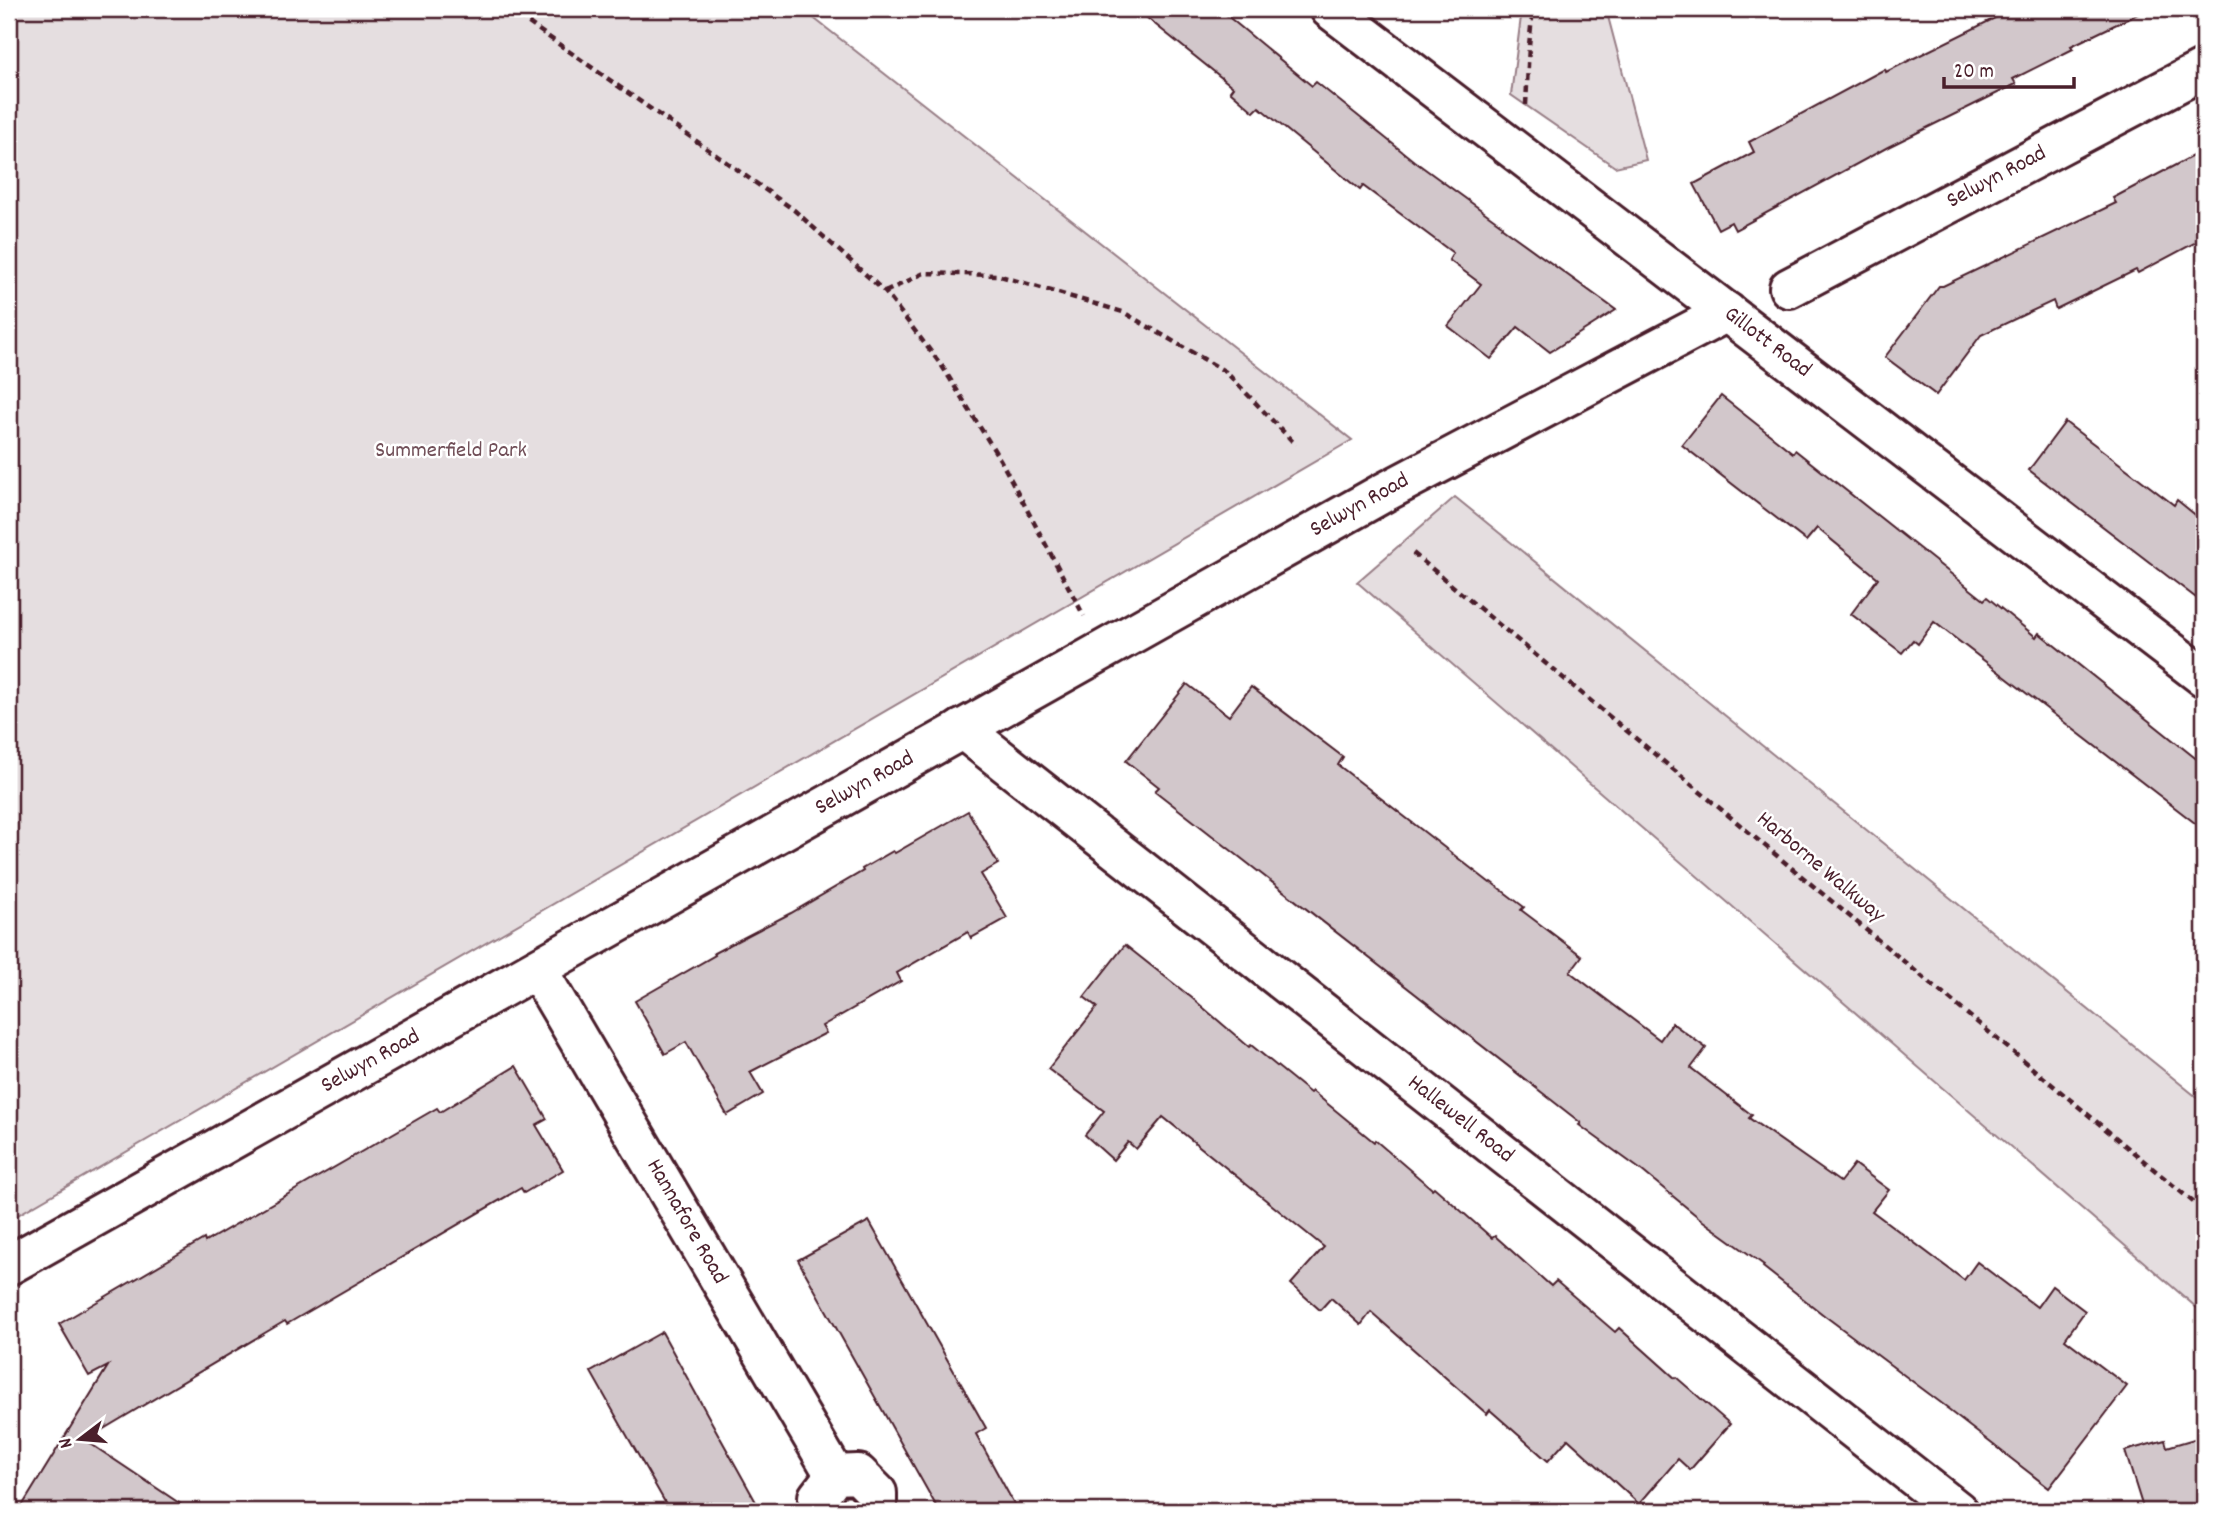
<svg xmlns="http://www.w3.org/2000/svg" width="2213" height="1520" font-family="Dekko,sans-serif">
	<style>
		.green { fill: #e5dee0; stroke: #987e86; stroke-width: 2 }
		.building { fill: #d2c7cb; stroke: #4a1f2b; stroke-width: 2 }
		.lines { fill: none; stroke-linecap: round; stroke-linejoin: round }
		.minor-casing { stroke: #4a1f2b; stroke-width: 44 }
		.path { stroke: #4a1f2b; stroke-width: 4.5; stroke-dasharray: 7 5; stroke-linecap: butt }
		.minor { stroke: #fff; stroke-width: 38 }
		.labels { text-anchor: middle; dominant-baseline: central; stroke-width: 5; stroke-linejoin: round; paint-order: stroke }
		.street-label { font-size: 23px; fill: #4a1f2b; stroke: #fff }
		.park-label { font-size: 23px; fill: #714f58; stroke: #fff }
	</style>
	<rect width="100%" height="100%" fill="#fff"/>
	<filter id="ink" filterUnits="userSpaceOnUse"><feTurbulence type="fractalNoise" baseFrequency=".0143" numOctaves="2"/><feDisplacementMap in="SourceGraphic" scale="14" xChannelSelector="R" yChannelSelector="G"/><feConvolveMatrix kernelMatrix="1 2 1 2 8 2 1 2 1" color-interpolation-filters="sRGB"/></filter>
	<g filter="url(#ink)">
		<g class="green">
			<polygon points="9,9 802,9 1352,440 9,1220"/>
			<polygon points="1522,9 1606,9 1646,160 1615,167 1511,95"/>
			<polygon points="1455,497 2204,1103 2204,1314 1357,582"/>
		</g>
		<g class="building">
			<polygon points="1136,9 1219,9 1312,86 1316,82 1414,161 1502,225 1501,227 1616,310 1550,352 1518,327 1491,359 1448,326 1481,284 1449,260 1453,253 1363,186 1360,190 1259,107 1254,112 1230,91 1233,87"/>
			<polygon points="2013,9 2148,9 2071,46 2073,49 2013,79 2016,84 1888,147 1735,230 1731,222 1718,229 1694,184 1754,152 1749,142 1885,69 1886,72"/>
			<polygon points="2204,150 2204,238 2138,273 2136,270 2056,309 2053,301 1981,335 1936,395 1885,357 1939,286 1943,286 2116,203 2113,198"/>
			<polygon points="1721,396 1793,453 1795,450 1984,600 1987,597 2036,637 2039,633 2204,765 2204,830 1934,622 1918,644 1913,640 1902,653 1851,614 1878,578 1817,528 1806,541 1682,445"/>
			<polygon points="2065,422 2174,505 2177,500 2204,522 2204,604 2029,470"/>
			<polygon points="1187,684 1229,716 1251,687 1343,757 1338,765 1490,883 1491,882 1524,907 1521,910 1582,956 1570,972 1660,1040 1672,1023 1706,1048 1691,1068 1752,1115 1749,1118 1840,1182 1854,1164 1889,1190 1872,1211 1964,1280 1977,1262 2037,1307 2052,1286 2085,1311 2065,1339 2127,1386 2049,1488 1947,1409 1948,1408 1825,1316 1763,1267 1764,1265 1703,1221 1641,1170 1579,1125 1581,1123 1155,791 1159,787 1126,761"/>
			<polygon points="968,811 998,864 981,874 1007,918 971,938 968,932 897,973 901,981 822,1026 826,1033 750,1072 763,1094 727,1115 686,1042 665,1054 635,1001 715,955 714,953 791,913 863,871 862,869 893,851 895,853"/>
			<polygon points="1125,945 1192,998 1249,1047 1251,1045 1310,1093 1312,1091 1374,1142 1375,1140 1432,1189 1434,1187 1492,1238 1495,1236 1551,1286 1556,1281 1615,1332 1619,1328 1675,1378 1676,1377 1730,1424 1690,1470 1678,1459 1639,1504 1568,1439 1548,1461 1490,1410 1487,1414 1371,1312 1361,1325 1331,1298 1320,1310 1291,1284 1324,1247 1163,1117 1136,1149 1128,1142 1113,1160 1085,1135 1104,1111 1048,1069 1097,1007 1084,997"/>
			<polygon points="516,1066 547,1119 536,1125 563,1170 524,1193 521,1188 287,1324 285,1321 85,1440 191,1511 19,1511 108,1366 89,1376 59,1324 204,1239 205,1242 437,1108 440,1112"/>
			<polygon points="869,1221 986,1428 976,1434 1018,1511 939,1511 798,1260"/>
			<polygon points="662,1332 717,1432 761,1511 670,1511 621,1425 591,1372"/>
			<polygon points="2204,1436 2204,1511 2144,1511 2125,1451 2165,1440 2167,1447"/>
		</g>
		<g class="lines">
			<g class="minor-casing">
				<g id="minor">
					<polyline points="1330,9 2204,677"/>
					<polyline points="1789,288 2204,69"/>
					<polyline points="962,729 1958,1511"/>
					<polyline points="537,969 835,1475"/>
					<polyline points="9,1265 1383,493 1727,312"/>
					<polyline points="818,1511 818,1497 835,1475 858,1474 877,1493 877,1511"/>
				</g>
			</g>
			<g class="path">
				<polyline points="509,9 794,210 885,292 942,366 1001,461 1084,616"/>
				<polyline points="1526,105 1529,45 1533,9"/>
				<polyline points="885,292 924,273 997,275 1123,312 1226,372 1296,445"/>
				<polyline points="1413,553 2204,1211"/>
			</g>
			<use href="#minor" class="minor"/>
		</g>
	</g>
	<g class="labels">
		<g class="street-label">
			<text transform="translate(1997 178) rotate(-28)">Selwyn Road</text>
			<text transform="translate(1767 343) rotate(37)">Gillott Road</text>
			<text transform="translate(1360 506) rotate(-29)">Selwyn Road</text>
			<text transform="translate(865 784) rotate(-29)">Selwyn Road</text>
			<text transform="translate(1820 868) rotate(40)">Harborne Walkway</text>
			<text transform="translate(371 1062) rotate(-29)">Selwyn Road</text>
			<text transform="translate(1460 1120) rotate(38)">Hallewell Road</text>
			<text transform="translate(686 1222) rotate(60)">Hannafore Road</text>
		</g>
		<g class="park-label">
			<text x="451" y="451">Summerfield Park</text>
		</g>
	</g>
	<rect width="2213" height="1520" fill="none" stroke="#fff" stroke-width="35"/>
	<rect x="18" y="18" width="2178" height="1485" fill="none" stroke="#4a1f2b" stroke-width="2.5" filter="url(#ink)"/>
	<g transform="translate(80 1439) rotate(254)" stroke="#ffffff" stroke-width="5" paint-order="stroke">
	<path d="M0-5L12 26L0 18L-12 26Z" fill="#4a1f2b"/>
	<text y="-10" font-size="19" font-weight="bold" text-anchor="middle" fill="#4a1f2b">N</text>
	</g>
	<path d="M1944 77v10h130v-10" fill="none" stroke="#4a1f2b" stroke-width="3.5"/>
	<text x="1954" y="77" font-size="21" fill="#4a1f2b" stroke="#ffffff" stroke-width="5" paint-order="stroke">20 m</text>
</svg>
